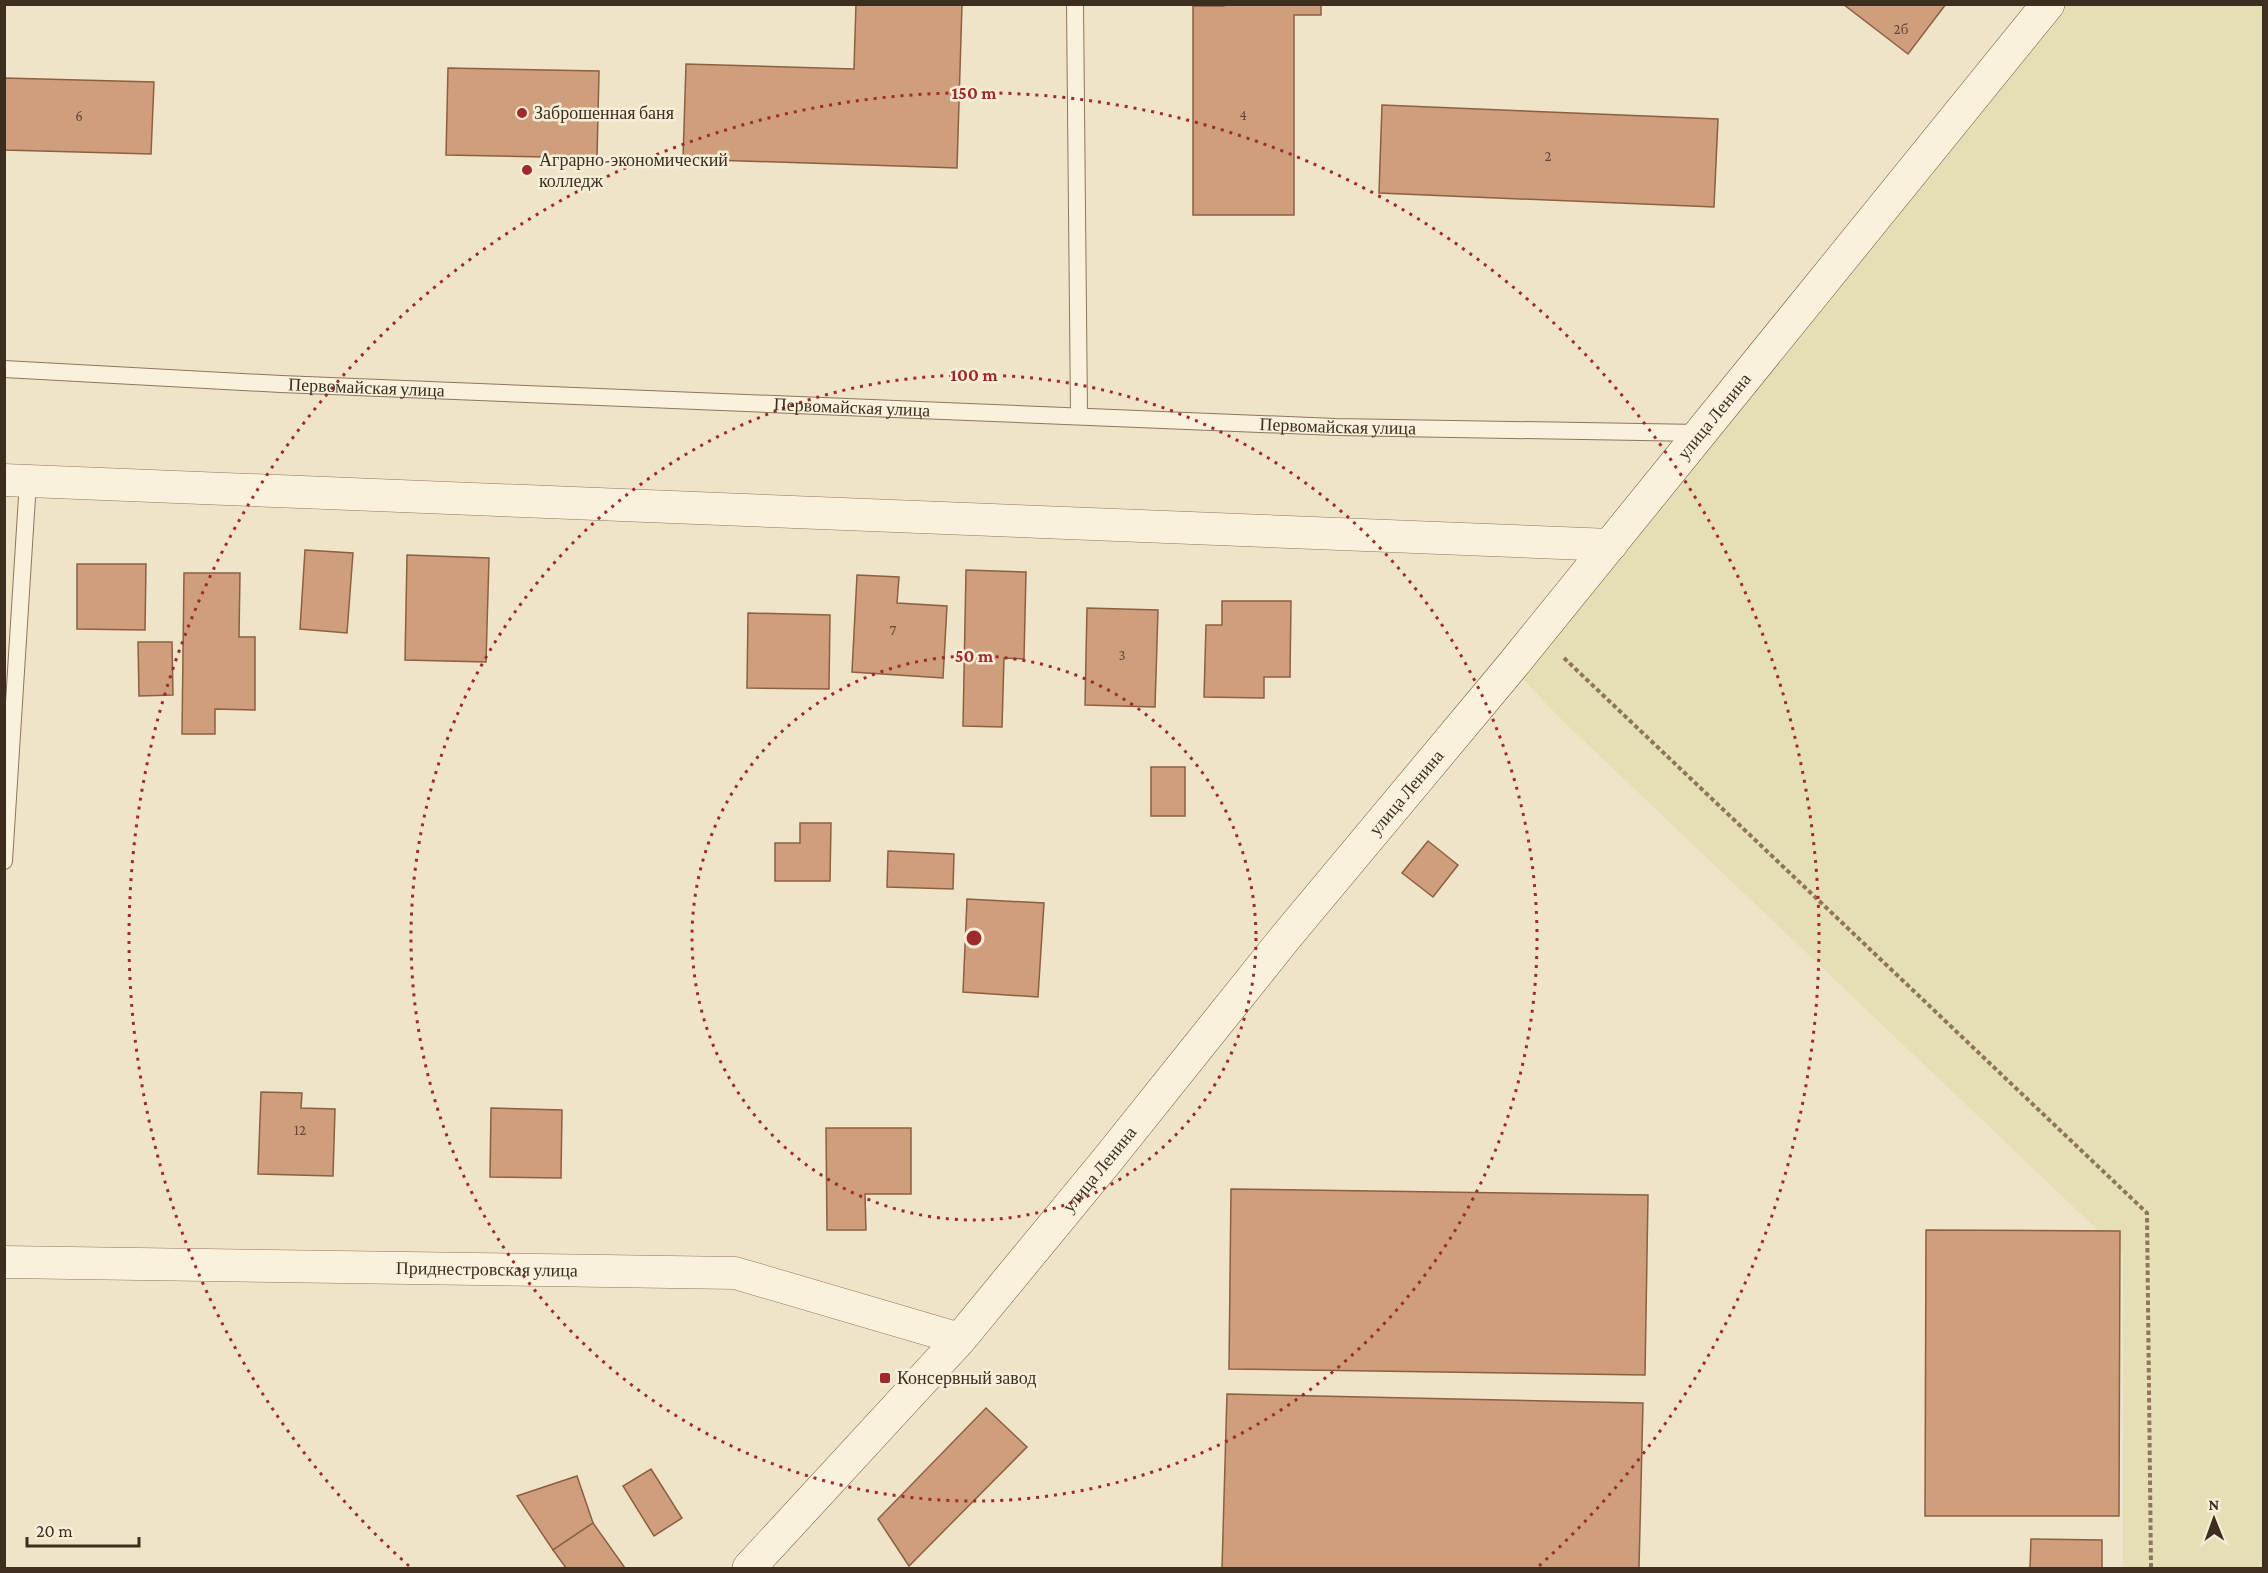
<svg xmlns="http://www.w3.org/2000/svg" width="2268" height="1573" font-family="'Crimson Pro',serif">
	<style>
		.farmland { fill: #e6deb5 }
		.building { fill: #cf9f7d; stroke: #8d5f41; stroke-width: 1.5 }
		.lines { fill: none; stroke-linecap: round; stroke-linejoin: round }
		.service-casing { stroke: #8d765c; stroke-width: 18 }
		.minor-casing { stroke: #8d765c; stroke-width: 33 }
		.secondary-casing { stroke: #6f573f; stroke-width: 34 }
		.path { stroke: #8d765c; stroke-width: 4; stroke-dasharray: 4.5 3; stroke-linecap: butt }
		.service { stroke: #faf1dc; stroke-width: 16 }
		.minor { stroke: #faf1dc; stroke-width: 32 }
		.secondary { stroke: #faf1dc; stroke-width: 33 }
		.ring { fill: none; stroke: #9e2a2b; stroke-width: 3; stroke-dasharray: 3 6 }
		.poi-dot { fill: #9e2a2b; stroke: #f7eed8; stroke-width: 2 }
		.labels { text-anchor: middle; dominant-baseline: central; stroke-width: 5; stroke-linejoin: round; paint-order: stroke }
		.number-label { font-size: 15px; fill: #624a37 }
		.poi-label { font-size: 18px; fill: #3d2e20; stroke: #f7eed8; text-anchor: start }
		.street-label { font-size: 18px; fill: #3d2e20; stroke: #f7eed8 }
		.centre { fill: #9e2a2b; stroke: #f7eed8; stroke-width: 3 }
		.ring-label { font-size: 18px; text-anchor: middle; font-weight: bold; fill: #9e2a2b; stroke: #f7eed8; stroke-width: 5; stroke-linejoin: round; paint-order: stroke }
	</style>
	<rect width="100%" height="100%" fill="#f0e4c8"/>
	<polygon class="farmland" points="2047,5 2263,5 2263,1568 2123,1568 2123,1254 1564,722 1511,667"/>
	<g class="building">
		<polygon points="856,4 962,4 957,168 683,159 686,64 854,69"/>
		<polygon points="1224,4 1321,4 1321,15 1294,15 1294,215 1193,215 1193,6 1224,6"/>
		<polygon points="1843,4 1946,4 1908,54"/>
		<polygon points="448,68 599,71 597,158 446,155"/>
		<polygon points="4,78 154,82 151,154 4,150"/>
		<polygon points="1382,105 1718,119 1714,207 1379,193"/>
		<polygon points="305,550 353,553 347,633 300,629"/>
		<polygon points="407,555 489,558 486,662 405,660"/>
		<polygon points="77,564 146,564 145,630 77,629"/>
		<polygon points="966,570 1026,572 1024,659 1004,658 1002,727 963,726"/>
		<polygon points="184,573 240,573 239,637 255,637 255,710 215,709 215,734 182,734"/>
		<polygon points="857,575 899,577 897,603 947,606 943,678 852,672"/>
		<polygon points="1222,601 1291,601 1290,677 1264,677 1264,698 1204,697 1206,625 1222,625"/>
		<polygon points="1087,608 1158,610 1155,707 1085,705"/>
		<polygon points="748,613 830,615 829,689 747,688"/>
		<polygon points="138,642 172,642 173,695 139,696"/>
		<rect x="1151" y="767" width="34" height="49"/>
		<polygon points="800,823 831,823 830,881 775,881 775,843 800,843"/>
		<polygon points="1428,841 1458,865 1433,897 1402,873"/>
		<polygon points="888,851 954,854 953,889 887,887"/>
		<polygon points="967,899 1044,903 1038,997 963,992"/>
		<polygon points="261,1092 302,1093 301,1108 335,1109 333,1176 258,1174"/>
		<polygon points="491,1108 562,1110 561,1178 490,1177"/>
		<polygon points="826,1128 911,1128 911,1194 865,1194 866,1230 827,1230"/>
		<polygon points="1231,1189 1648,1195 1645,1375 1229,1369"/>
		<polygon points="1926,1230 2120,1231 2119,1516 1925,1516"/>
		<polygon points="1227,1394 1643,1403 1639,1568 1222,1568"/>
		<polygon points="986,1408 1027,1447 909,1566 878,1519"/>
		<polygon points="651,1469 682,1518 654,1536 623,1486"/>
		<polygon points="577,1476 593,1523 553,1550 517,1496"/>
		<polygon points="593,1523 625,1568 566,1568 553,1550"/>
		<polygon points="2031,1539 2102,1540 2102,1568 2030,1568"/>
	</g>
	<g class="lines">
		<g class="service-casing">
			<g id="service">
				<polyline points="1075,4 1079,415"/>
				<path id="s1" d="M4,369l277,15 1054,43 365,6"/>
				<polyline points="4,861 28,481"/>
			</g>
		</g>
		<g class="minor-casing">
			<g id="minor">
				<polyline points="4,480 1611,545"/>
				<path id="s2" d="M4,1262l731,11 225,66"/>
			</g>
		</g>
		<g class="secondary-casing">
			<g id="secondary">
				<path id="s3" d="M749,1568l211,-229 149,-181 176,-220 226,-271 537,-663"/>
			</g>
		</g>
		<polyline class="path" points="1564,658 2147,1213 2151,1568"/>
		<use href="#service" class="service"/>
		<use href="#minor" class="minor"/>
		<use href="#secondary" class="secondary"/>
	</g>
	<g class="ring">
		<circle cx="974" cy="938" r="282"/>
		<circle cx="974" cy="938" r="563"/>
		<path d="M409 1566A845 845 0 1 1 1539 1566"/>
	</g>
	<g class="poi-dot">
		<circle cx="522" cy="113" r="6"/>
		<circle cx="527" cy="170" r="6"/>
		<rect x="879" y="1372" width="12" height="12" rx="3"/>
	</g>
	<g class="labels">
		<g class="number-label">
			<text x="1901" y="29">2б</text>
			<text x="1243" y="115">4</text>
			<text x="79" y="116">6</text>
			<text x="1548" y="156">2</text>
			<text x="893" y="630">7</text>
			<text x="1122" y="655">3</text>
			<text x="300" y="1130">12</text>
		</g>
		<g class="poi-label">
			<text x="534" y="113">Заброшенная баня</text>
			<text x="539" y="160">Аграрно-экономический<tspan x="539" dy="21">колледж</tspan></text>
			<text x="897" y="1378">Консервный завод</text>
		</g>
		<g class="street-label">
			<text stroke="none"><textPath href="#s1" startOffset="363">Первомайская улица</textPath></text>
			<text stroke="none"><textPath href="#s1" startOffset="849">Первомайская улица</textPath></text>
			<text stroke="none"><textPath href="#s3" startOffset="1503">улица Ленина</textPath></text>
			<text stroke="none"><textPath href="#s1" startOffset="1335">Первомайская улица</textPath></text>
			<text stroke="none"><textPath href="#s3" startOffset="1017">улица Ленина</textPath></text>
			<text stroke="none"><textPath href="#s3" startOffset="531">улица Ленина</textPath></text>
			<text stroke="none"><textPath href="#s2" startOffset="483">Приднестровская улица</textPath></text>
		</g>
	</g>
	<circle cx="974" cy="938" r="9" class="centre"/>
	<g class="ring-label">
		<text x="974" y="99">150 m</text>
		<text x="974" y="381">100 m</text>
		<text x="974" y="662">50 m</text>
	</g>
	<rect width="2268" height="1573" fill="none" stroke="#3d2e20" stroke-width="12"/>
	<g transform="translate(2214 1519) rotate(359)" stroke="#f7eed8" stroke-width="4.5" paint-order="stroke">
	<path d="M0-4.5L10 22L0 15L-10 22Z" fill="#3d2e20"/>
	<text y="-9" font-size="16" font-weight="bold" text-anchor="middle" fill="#3d2e20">N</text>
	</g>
	<path d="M27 1537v9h112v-9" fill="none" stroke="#3d2e20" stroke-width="3"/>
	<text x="36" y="1537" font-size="18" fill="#3d2e20" stroke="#f7eed8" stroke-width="4.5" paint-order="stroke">20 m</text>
</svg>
